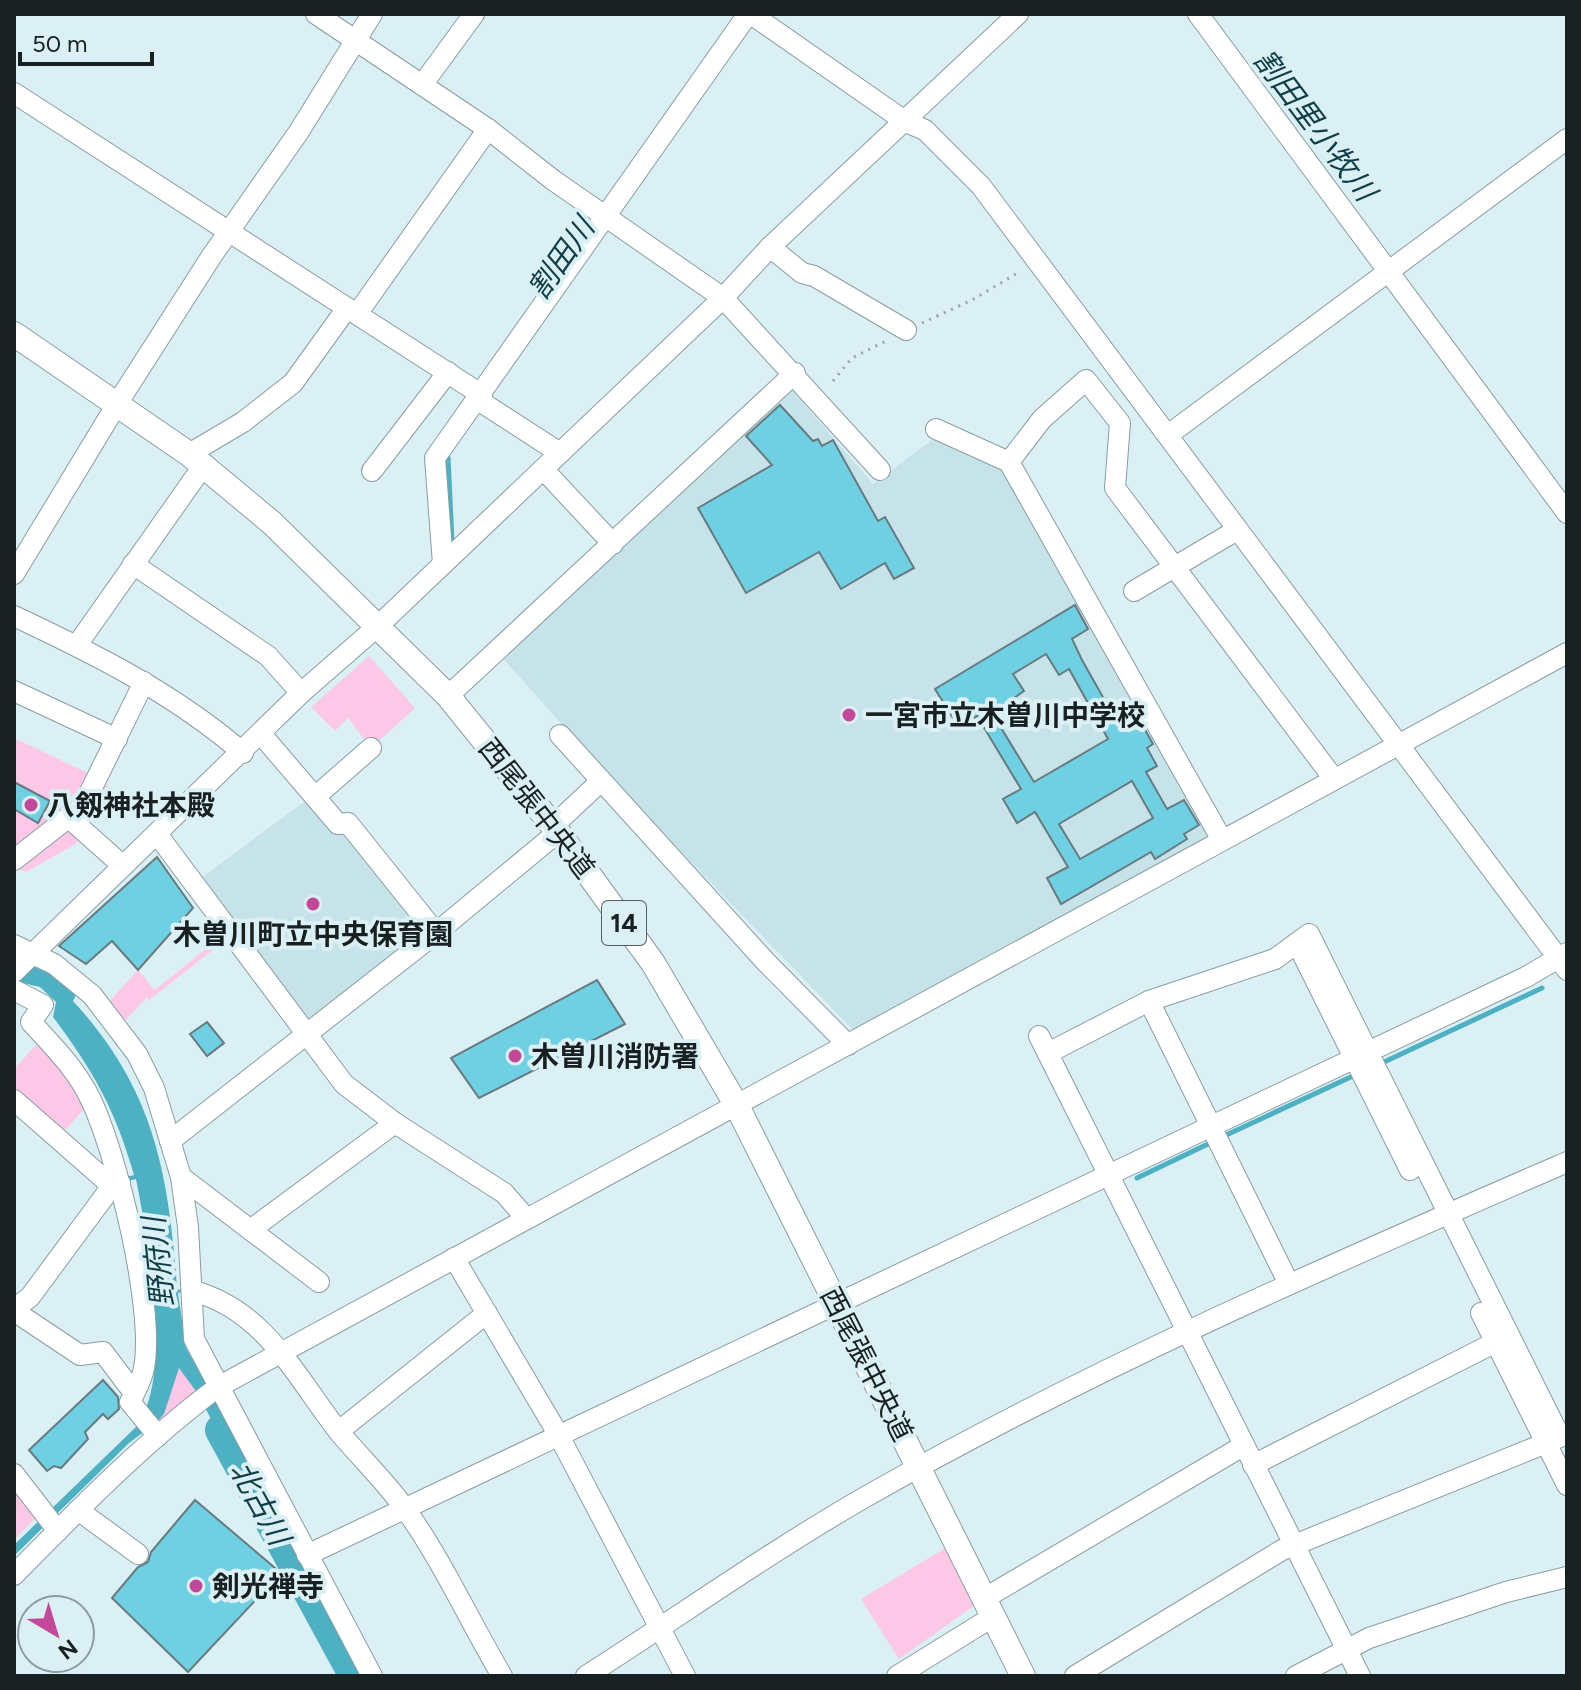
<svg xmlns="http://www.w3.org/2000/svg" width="1581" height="1690" font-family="Figtree,'Noto Sans JP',sans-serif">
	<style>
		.built { fill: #c5e3e9 }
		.green { fill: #fdc8e7 }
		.water { fill: #4eb0c3 }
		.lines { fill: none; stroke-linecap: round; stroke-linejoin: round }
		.stream { stroke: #4eb0c3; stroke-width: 5 }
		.river { stroke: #4eb0c3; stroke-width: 32 }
		.building { fill: #70d0e3; stroke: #677a7e; stroke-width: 2; fill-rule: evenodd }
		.minor-casing { stroke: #899da1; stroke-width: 22 }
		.major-casing { stroke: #899da1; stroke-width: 26 }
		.path { stroke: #94a5a8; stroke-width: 3; stroke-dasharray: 2 6; stroke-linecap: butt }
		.minor { stroke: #fff; stroke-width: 20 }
		.major { stroke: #fff; stroke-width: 24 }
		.poi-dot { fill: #c34899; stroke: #daf0f5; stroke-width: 3 }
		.labels { text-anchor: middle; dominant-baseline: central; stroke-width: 8; stroke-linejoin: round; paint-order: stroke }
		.shield { fill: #daf0f5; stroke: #525e61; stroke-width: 2 }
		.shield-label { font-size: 26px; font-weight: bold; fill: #182021 }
		.poi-label { font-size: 28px; font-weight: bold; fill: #182021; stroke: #daf0f5; text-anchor: start }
		.street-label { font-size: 28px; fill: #182021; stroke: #daf0f5 }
		.water-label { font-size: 30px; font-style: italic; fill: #103e46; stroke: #daf0f5 }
	</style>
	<rect width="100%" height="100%" fill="#daf0f5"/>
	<g class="built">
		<polygon points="790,388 873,484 937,436 1007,468 1212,836 855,1032 605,773 501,656"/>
		<polygon points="309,798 349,831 428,930 314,1018 302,1018 200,879"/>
	</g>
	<g class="green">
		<polygon points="369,656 415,708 371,748 348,718 335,731 311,707"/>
		<polygon points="14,738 92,775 109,787 76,844 26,872 14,867"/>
		<polygon points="213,920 227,939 148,1001 147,997 124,1022 106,1005 138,970 155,990 220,937 209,923"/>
		<polygon points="39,1042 65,1067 85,1108 57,1139 14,1097 14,1069"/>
		<polygon points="182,1369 198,1394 160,1428 157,1422 164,1414 177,1370"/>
		<polygon points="14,1483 38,1515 14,1540"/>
		<polygon points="957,1541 985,1598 899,1659 861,1599"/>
	</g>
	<path class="water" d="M14,958l45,20 18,15 -4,8c81,88 96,172 104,288l8,2 -7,2 8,55 65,116 -13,7 -40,-77 -19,-26 -15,46 -7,8 -28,21 -115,113v-11l123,-119c37,-54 11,-185 -1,-247l-12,3 -1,-4 11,-3c-19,-66 -40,-103 -81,-158l3,-15 -16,-15 -26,-6z"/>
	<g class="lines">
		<g class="stream">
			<polyline points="448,457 452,541"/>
			<polyline points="1382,1063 1542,988"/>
			<polyline points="1222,1137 1355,1075"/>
			<polyline points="1137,1178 1208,1144"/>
		</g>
		<polyline class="river" points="221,1430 355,1676"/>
	</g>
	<g class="building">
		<polygon points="780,405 813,441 818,439 822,446 833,440 878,521 885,517 914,568 894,579 885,563 841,589 819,552 746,593 698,508 772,465 746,436"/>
		<path d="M1075,605l13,24 -16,10 10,21 40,71 18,-10 13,23 -6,4 10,18 -11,6 21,37 17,-9 15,25 -15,9 3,5 -32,20 -4,-7 -90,52 -14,-26 21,-11 -33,-55 -18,11 -14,-24 18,-10 -44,-73 -19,10 -23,-37zM1046,654l13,21 10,-6 39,70 -74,43 -42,-69 32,-22 -11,-17zM1132,781l21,37 -73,41 -21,-35z"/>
		<polygon points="14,782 50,801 38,823 14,809"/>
		<polygon points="157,857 193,908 138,970 112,941 86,964 59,946"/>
		<polygon points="597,980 625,1024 479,1098 451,1058"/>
		<polygon points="207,1022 224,1043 207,1056 190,1034"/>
		<polygon points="103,1380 118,1397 119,1409 108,1419 103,1414 85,1432 88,1439 61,1468 54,1466 47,1471 29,1450"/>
		<polygon points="195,1500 281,1573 188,1672 112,1598 138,1567 148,1562 151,1552"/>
	</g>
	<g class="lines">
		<g class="minor-casing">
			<g id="minor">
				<polyline points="316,14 488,129 553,180 723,298 880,470"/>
				<polyline points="751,14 906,122 925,130 981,186 1567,970"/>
				<polyline points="1198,14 1567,513"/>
				<polyline points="422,85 474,14"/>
				<polyline points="14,93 482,395"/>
				<polyline points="770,247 802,273 814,276 906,330"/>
				<polyline points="357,314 488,129"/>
				<polyline points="478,400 560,453"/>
				<polyline points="936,429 1009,462 1222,840"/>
				<polyline points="1168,435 1567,139"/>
				<polyline points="189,454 243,422 293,383 347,308"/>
				<polyline points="1009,462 1042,419 1086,380 1120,423 1115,488 1334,779"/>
				<polyline points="543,469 613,544"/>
				<polyline points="372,471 448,372"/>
				<polyline points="133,564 268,656 301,693"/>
				<polyline points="443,564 435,458 748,14"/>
				<polyline points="14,574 117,404 211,257 298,133 372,14"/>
				<polyline points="1134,591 1237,530"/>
				<path d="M14,616c81,38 161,78 229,137"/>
				<polyline points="77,645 203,466"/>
				<polyline points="14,691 117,739"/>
				<polyline points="448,696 795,373"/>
				<polyline points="261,734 338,824 348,823 436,933"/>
				<polyline points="560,735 765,961 848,1045"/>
				<polyline points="315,797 371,748"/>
				<polyline points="68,817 123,866"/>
				<polyline points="553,826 601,781"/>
				<polyline points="157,834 344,1084 395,1123 504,1193 526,1218"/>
				<polyline points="14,860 83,806 144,682"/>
				<polyline points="1297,943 1410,1170"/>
				<polyline points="14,945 54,964 92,995 137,1054 154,1088 181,1177 188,1227 194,1339 372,1676"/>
				<polyline points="14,972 301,693 378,626 723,298 770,247 1018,14"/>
				<path d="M14,990l29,15 -12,17c22,24 46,48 60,78 26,55 64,209 53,268 -2,12 -9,24 -14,34l28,34"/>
				<polyline points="1149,1001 1289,1284"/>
				<polyline points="1039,1036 1360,1676"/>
				<polyline points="1048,1053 1149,1001 1275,959 1309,934 1560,1437"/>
				<polyline points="14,1100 112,1186"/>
				<polyline points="170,1141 436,933 558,832"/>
				<polyline points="181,1177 319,1282"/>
				<polyline points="253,1228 395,1123"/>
				<polyline points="454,1258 558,1434 685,1676"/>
				<path d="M193,1291c72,19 103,86 146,141 21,25 45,48 64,74 37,50 67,116 99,170"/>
				<polyline points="14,1309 30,1297 112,1186 120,1183"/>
				<polyline points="14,1311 80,1355 103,1352 134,1393"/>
				<polyline points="1481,1313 1567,1485"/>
				<polyline points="339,1431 487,1313"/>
				<polyline points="1253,1465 1496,1342"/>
				<polyline points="14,1474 58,1531"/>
				<polyline points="78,1510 138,1554"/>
				<polyline points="307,1555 1526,977 1567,953"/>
				<path d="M14,1575c65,-66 130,-133 204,-188l1349,-734"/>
				<polyline points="985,1598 1243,1446"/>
				<path d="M586,1676c94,-60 185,-125 281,-180 225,-128 463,-231 700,-334"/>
				<polyline points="897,1676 994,1616"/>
				<polyline points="1075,1676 1282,1550 1556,1439"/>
				<polyline points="1296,1676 1369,1638 1506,1592 1567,1577"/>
			</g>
		</g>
		<g class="major-casing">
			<polyline id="major" points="14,334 189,454 272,523 448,696 558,832 653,963 737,1106 1023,1676"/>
		</g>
		<g class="path">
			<polyline points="922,323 972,300 1021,271"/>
			<polyline points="833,381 852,358 886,341"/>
		</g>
		<use href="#minor" class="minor"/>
		<use href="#major" class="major"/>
	</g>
	<g class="poi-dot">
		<circle cx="849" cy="715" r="8"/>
		<circle cx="31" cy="805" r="8"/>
		<circle cx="313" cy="904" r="8"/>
		<circle cx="515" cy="1056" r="8"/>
		<circle cx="196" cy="1586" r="8"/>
	</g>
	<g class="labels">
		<rect class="shield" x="602" y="901" width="44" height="44" rx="6"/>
		<g class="shield-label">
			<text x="624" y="923">14</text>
		</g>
		<g class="poi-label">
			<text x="865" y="715">一宮市立木曽川中学校</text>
			<text x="47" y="805">八剱神社本殿</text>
			<text x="313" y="934" text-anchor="middle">木曽川町立中央保育園</text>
			<text x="531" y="1056">木曽川消防署</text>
			<text x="212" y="1586">剣光禅寺</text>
		</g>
		<g class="street-label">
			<text transform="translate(537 808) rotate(52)">西尾張中央道</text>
			<text transform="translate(867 1364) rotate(63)">西尾張中央道</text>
		</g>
		<g class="water-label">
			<text transform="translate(1315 125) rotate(53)">割田里小牧川</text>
			<text transform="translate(561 258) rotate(-55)">割田川</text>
			<text transform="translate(158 1262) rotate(-96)">野府川</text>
			<text transform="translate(260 1503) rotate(61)">北古川</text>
		</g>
	</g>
	<rect width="1581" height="1690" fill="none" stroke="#182021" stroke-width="32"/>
	<g transform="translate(56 1634) rotate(142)"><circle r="38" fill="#daf0f5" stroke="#8c9da0" stroke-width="2"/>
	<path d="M0-6L14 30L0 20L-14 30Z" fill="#c34899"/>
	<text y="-12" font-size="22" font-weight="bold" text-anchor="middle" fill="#182021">N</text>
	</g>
	<path d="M20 52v12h132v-12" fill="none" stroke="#182021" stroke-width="4"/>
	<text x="32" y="52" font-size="24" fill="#182021" stroke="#daf0f5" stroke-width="6" paint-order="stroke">50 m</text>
</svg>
